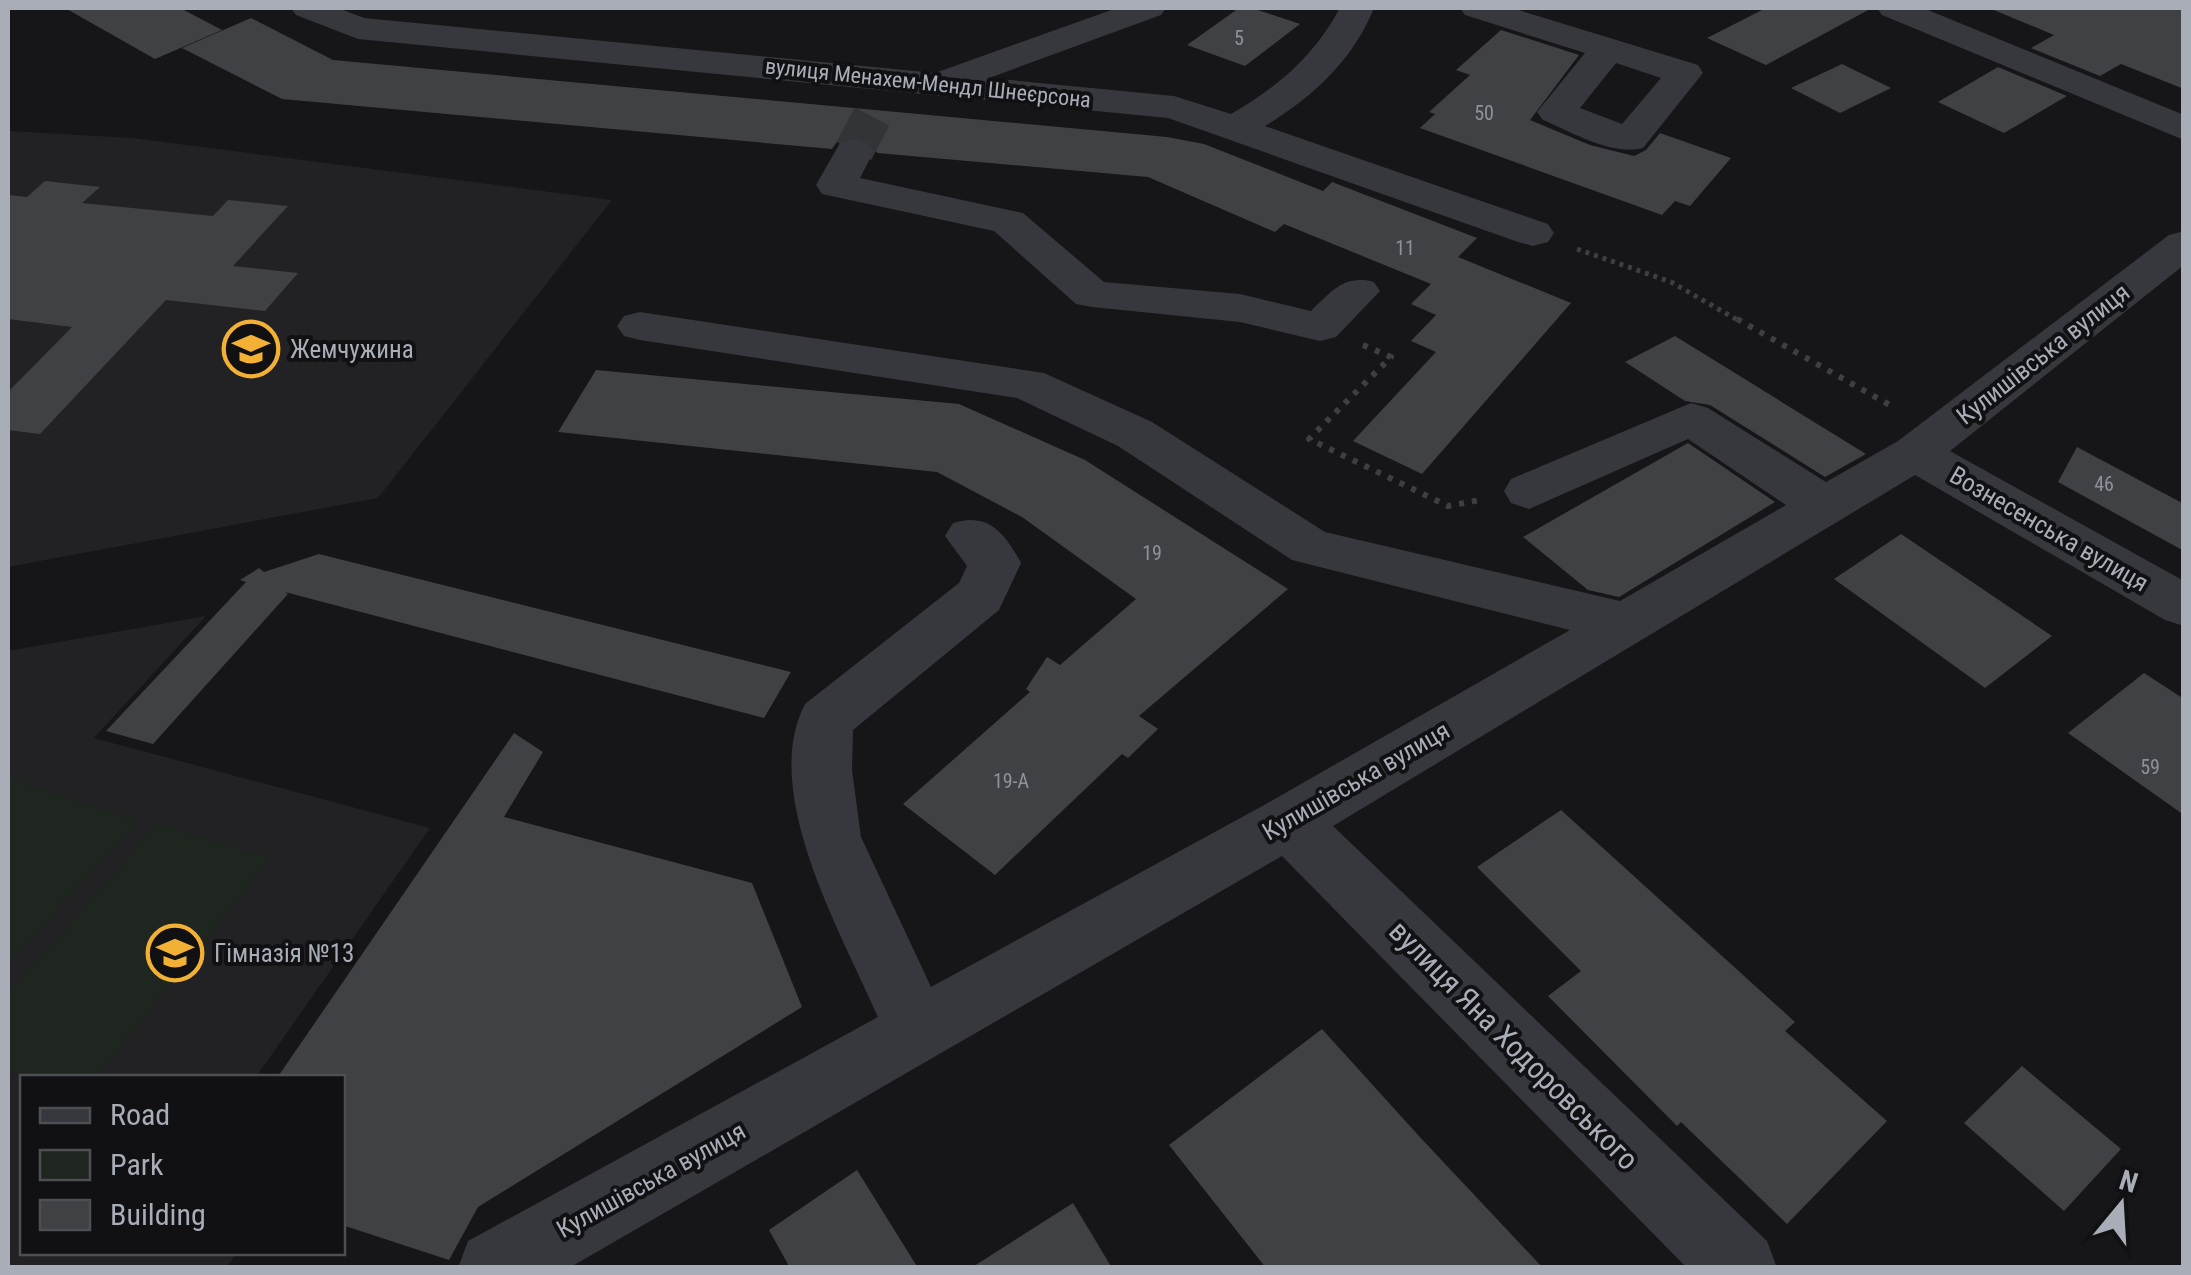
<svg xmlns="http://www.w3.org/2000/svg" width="2191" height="1275" font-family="'Roboto Condensed',sans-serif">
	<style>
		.built { fill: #222225 }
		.green { fill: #1e261f }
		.building { fill: #404145 }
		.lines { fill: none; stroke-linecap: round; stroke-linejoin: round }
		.minor-tunnel { stroke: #333438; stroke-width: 39; stroke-dasharray: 39 20; stroke-linecap: butt }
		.path-far1 { stroke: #3d3f44; stroke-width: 5; stroke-dasharray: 4 5; stroke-linecap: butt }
		.path { stroke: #3d3f44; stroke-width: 6; stroke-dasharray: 5 8; stroke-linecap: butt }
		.minor { fill: #37383d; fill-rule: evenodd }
		.labels { text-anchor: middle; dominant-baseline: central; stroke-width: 8; stroke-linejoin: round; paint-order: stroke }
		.number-label { font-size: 20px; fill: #8e929b }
		.far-street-label { font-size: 22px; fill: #a8adb8; stroke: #111113 }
		.poi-label { font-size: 25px; fill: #a8adb8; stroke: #111113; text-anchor: start }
		.street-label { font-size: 25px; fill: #a8adb8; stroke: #111113 }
		.near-street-label { font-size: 30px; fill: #a8adb8; stroke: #111113 }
	</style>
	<rect width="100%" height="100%" fill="#161618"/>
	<g class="built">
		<polygon points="8,131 132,138 612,200 378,498 8,567"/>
		<polygon points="206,616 94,738 430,828 256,1077 22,1078 22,1252 237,1253 227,1267 8,1268 8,651"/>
	</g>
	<g class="green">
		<polygon points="8,777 137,821 8,964"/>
		<polygon points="157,823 270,858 97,1077 26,1077 8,1071 8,994"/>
	</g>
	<g class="building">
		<polygon points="65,8 180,8 222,30 155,59"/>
		<polygon points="1239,8 1252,8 1300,24 1245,66 1187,45"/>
		<polygon points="1766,8 1872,8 1766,65 1707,38"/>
		<polygon points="1989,8 2184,8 2184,89 2121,64 2100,76 2031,48 2054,35"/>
		<polygon points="251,18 333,60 1167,137 1204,144 1323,191 1332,182 1477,238 1458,257 1571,303 1422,474 1353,441 1436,352 1411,341 1436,315 1411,304 1446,269 1431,284 1284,224 1275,232 1148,177 877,153 871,141 855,135 839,139 832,149 282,99 182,48"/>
		<polygon points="1501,30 1579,55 1530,120 1590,145 1634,156 1646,150 1660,133 1731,158 1690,206 1675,201 1662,215 1420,128 1435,114 1429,112 1470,75 1456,70"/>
		<polygon points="1842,64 1891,88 1840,113 1791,88"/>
		<polygon points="1998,67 2067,96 2004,133 1938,102"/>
		<polygon points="45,181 100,187 82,203 213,216 228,200 288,206 233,266 298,273 265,311 166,300 40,434 8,430 8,392 72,327 8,319 8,195 27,197"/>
		<polygon points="1675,336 1866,454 1825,477 1710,405 1685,401 1625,362"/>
		<polygon points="596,370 959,404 1085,460 1288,589 1139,716 1158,729 1128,758 1122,754 995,875 903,804 1030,692 1026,689 1047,657 1060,665 1136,599 1022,517 937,472 558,432"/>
		<polygon points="1688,443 1775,502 1619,597 1588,590 1523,537"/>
		<polygon points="2077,447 2184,504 2184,551 2058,482"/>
		<polygon points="1901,534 2052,636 1985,688 1834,579"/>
		<polygon points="319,554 791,672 764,718 285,592 288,594 153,744 106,731 246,582 240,580 259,568 264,572"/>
		<polygon points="2144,673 2184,699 2184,815 2068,733"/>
		<polygon points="514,733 543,752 504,817 752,883 802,1007 478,1207 449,1260 342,1225 342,1078 277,1078"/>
		<polygon points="1561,810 1795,1022 1785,1031 1887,1121 1787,1224 1681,1122 1677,1126 1548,996 1581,971 1477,867"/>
		<polygon points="1322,1029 1418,1135 1543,1268 1266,1268 1169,1145"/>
		<polygon points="2022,1066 2121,1149 2064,1211 1964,1123"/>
		<polygon points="857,1170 918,1268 790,1268 769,1230"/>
		<polygon points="1073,1203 1112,1268 971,1268"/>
	</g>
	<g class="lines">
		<polyline class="minor-tunnel" points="854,151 875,110"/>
		<polyline class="path-far1" points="1577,249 1671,282 1741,322"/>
		<g class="path">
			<polyline points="1737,319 1895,408"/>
			<polyline points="1363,345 1391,357 1309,439 1448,506 1480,500"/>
		</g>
		<g class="minor">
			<path d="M291,8h47l26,10 571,55 182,-65h49l-5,7 -172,63 185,18 57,18c47,-27 83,-58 109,-106h34c-21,52 -61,89 -109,118l283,98 6,9 -6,9 -15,4 -15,-4 -350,-124 -810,-79 -62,-24z"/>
			<path d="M1460,8h52l186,57 5,8 -60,75c-32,8 -71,-16 -100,-28l-6,-8 48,-59 -120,-38zM1616,63l45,15 -39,46 -42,-16z"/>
			<polygon points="1877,8 1923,8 2184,115 2184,140 1882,15"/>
			<path d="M854,139l14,4 6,8 -14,27 163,35 81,69 136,12 71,17c20,-19 33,-37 63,-29l6,9 -44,46 -16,4 -80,-19 -148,-15 -16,-3 -82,-73 -172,-37 -6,-9 24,-42z"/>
			<path d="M2184,231v34l-234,186 234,130v45l-19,-6 -250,-145 -582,351 434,415 10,27h-90l-405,-412 -713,412h-111l10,-27 410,-224c-36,-83 -119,-225 -73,-313l154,-121 8,-17 -22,-30 8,-13c35,-11 52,10 68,40l-22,47 -146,120 -1,40 9,67 70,150 335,-183 304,-174 -278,-70 -174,-114 -101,-48 -377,-58 -16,-4 -7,-10 7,-10 16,-4 404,61 108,49 173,110 295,69 166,-96 -98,-66 -159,70 -18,-6 -7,-12 7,-12 180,-76 17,5 118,74 72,-41 271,-206z"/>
		</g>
	</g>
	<defs>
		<g id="school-ring" transform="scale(2.875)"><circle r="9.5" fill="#111113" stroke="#f2b134" stroke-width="1.5"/><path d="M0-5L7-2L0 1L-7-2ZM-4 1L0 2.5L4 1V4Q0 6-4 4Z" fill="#f2b134"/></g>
	</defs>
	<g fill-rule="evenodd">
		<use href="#school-ring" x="251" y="349"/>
		<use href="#school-ring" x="175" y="953"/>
	</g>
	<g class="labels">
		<g class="number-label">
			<text x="1239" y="38">5</text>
			<text x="1484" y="113">50</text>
			<text x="1405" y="248">11</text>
			<text x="2104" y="484">46</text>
			<text x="1152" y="553">19</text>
			<text x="2150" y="767">59</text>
			<text x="1011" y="781">19-А</text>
		</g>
		<g class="far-street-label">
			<text transform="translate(928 83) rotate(6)">вулиця Менахем-Мендл Шнеєрсона</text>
		</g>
		<g class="poi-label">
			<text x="290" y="349">Жемчужина</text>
			<text x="214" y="953">Гімназія №13</text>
		</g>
		<g class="street-label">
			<text transform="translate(2043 354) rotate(-38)">Кулишівська вулиця</text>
			<text transform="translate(2049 529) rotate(30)">Вознесенська вулиця</text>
			<text transform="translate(1356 781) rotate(-30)">Кулишівська вулиця</text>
			<text transform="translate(651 1180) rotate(-29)">Кулишівська вулиця</text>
		</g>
		<g class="near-street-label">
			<text transform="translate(1514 1045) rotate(45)">вулиця Яна Ходоровського</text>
		</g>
	</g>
	<rect width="2191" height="1275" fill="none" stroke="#a8adb8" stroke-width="20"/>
	<rect x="20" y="1075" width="325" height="180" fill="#111113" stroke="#4d4f55" stroke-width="2.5"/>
	<rect x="40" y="1108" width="50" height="15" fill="#37383d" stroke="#4d4f55" stroke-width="2.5"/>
	<text x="110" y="1125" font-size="30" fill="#a8adb8">Road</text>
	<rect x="40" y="1150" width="50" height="30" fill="#1e261f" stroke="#4d4f55" stroke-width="2.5"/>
	<text x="110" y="1175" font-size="30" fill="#a8adb8">Park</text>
	<rect x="40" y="1200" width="50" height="30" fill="#404145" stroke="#4d4f55" stroke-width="2.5"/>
	<text x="110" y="1225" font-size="30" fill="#a8adb8">Building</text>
	<g transform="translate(2121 1205) rotate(18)" stroke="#111113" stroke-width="8" paint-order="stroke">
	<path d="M0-8L18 38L0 25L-18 38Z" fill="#a8adb8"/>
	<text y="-15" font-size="28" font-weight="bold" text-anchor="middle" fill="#a8adb8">N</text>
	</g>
</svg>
